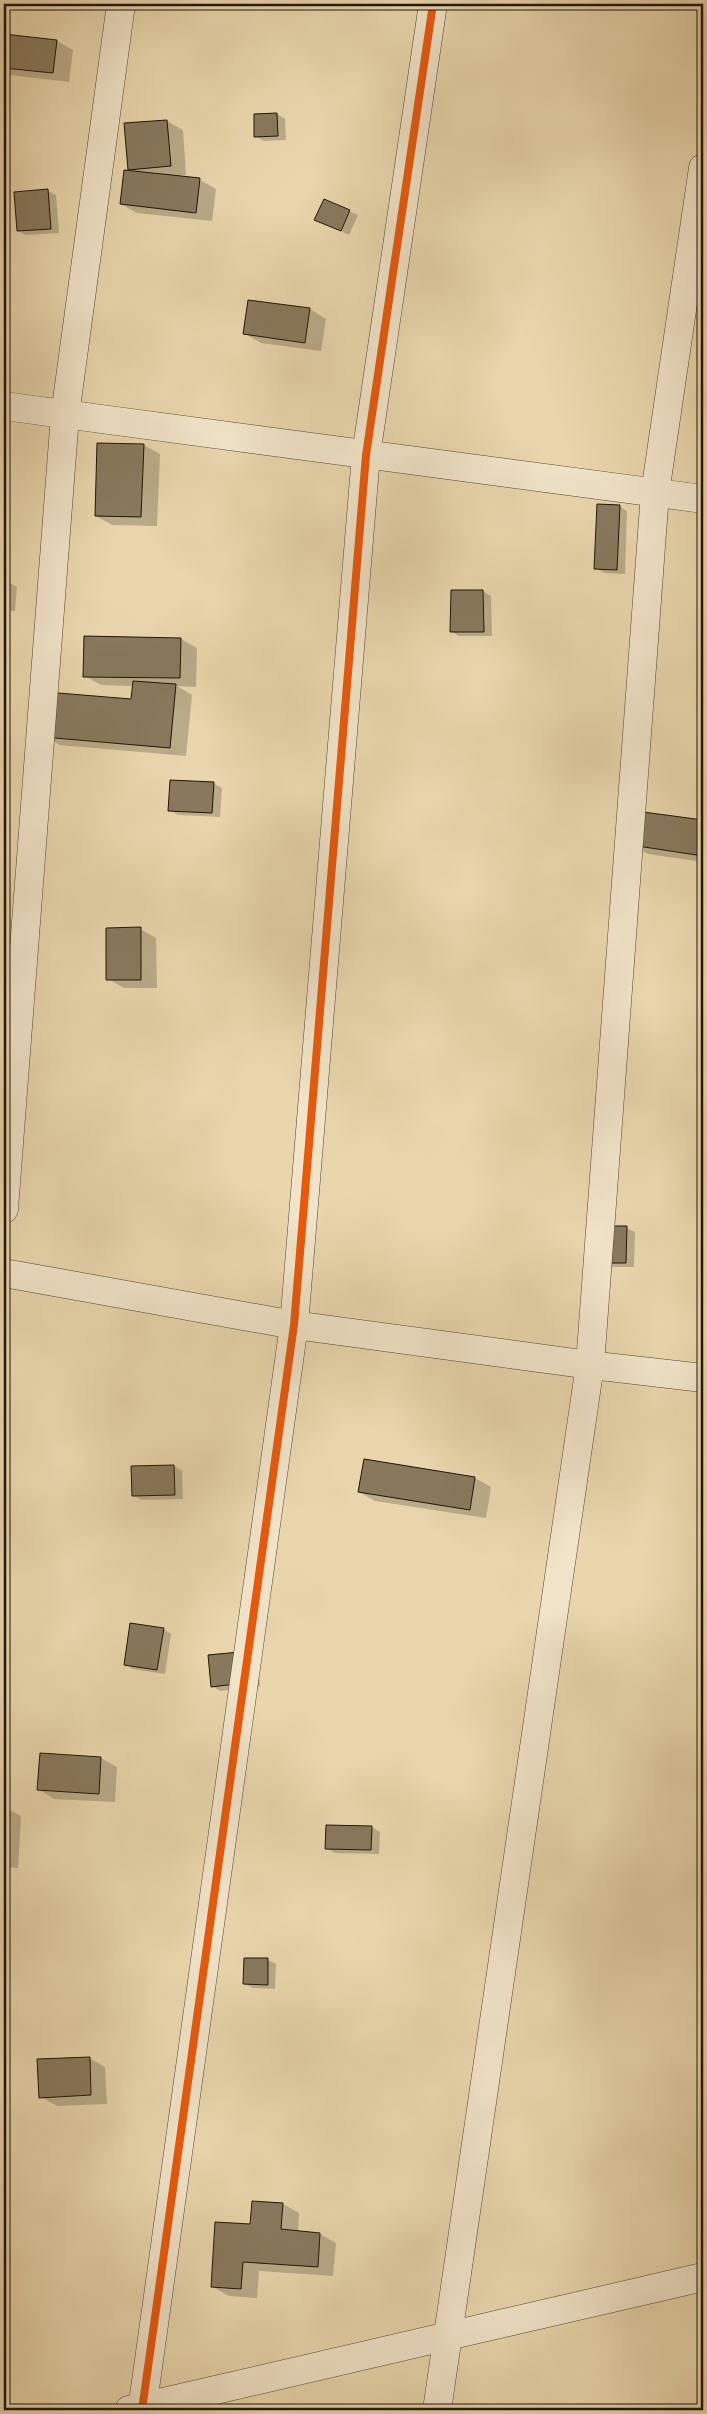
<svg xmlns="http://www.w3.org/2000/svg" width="707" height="2414" font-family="'Gentium Book Plus',serif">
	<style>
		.shadow { fill: #0003 }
		.building { fill: #88795d; stroke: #1f1507 }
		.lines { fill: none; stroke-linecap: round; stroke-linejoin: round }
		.minor-casing { stroke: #524530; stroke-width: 29 }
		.minor { stroke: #f1e4c9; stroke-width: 28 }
		.cycleway-casing { stroke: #f1e4c9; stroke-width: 11 }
		.cycleway { stroke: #e8590c; stroke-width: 8 }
	</style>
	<rect width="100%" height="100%" fill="#e9d6ac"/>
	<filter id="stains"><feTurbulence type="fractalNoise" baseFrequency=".004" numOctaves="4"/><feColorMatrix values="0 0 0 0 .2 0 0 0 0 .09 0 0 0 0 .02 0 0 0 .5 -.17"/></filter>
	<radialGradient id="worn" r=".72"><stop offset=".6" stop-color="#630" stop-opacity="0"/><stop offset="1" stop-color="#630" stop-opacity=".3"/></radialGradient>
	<g class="shadow">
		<polygon points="4,35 57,41 73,50 69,82 10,75 4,72"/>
		<polygon points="277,114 285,119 286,140 264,141 256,137 255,115"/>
		<polygon points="167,121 183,130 186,175 175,176 200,180 216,189 212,221 137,213 121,204 135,172 129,169"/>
		<polygon points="48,191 56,195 59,233 26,235 18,231"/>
		<polygon points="324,200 358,215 349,235 316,219"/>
		<polygon points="310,309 326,319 321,351 261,343 245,334"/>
		<polygon points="144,445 160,454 157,526 112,525 96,516"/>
		<polygon points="4,479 8,481 4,525"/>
		<polygon points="619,506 627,511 625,574 604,573 596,568"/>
		<polygon points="4,580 17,587 15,611 4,610"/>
		<polygon points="452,591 483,591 491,596 492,636 459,636 451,631"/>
		<polygon points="181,639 197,648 196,687 177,686 192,695 186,756 60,745 44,736 132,701 133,686 101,685 85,676"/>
		<polygon points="213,783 222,788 220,817 178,815 170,810"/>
		<polygon points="637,812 703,822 703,862 648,854 632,845"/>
		<polygon points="140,929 156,938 157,988 124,988 108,979"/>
		<polygon points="626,1228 635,1232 634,1267 610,1267 602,1262"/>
		<polygon points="365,1460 475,1478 491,1487 486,1518 375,1501 359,1492"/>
		<polygon points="174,1466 182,1471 183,1499 141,1500 133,1495 132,1467"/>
		<polygon points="163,1629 171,1634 165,1674 133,1669 125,1665"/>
		<polygon points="258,1657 260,1687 220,1691 212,1686"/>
		<polygon points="101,1758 117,1767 115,1802 54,1799 38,1789"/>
		<polygon points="4,1807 21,1816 18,1868 4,1867"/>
		<polygon points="372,1827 380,1832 379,1854 335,1853 326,1848"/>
		<polygon points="268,1960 276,1964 275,1989 253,1988 245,1984"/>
		<polygon points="89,2058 105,2067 107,2104 57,2106 41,2097"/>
		<polygon points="283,2204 299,2213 298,2232 320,2234 336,2243 333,2276 259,2271 257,2298 229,2296 213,2287 251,2225"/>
	</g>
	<g class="building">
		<polygon points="4,34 57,40 53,73 4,68"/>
		<polygon points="277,113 278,136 254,137 254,114"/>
		<polygon points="167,120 171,166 128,170 124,123"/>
		<polygon points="124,170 200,178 196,213 120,204"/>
		<polygon points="48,189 51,229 17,231 14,192"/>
		<polygon points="324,199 350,210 341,231 314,220"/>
		<polygon points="248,300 310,308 305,343 243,334"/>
		<polygon points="97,443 144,444 141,517 95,516"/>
		<polygon points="597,504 620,505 617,570 594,569"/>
		<polygon points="4,580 9,581 7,608 4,607"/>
		<polygon points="451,590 483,590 484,632 450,632"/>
		<polygon points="84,636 181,638 180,678 83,677"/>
		<polygon points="133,681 176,684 170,748 43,737 46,692 131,699"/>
		<polygon points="170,780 214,782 212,813 168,811"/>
		<polygon points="636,811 703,820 703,856 631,845"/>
		<polygon points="141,927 141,980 106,980 106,928"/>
		<polygon points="601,1226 627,1226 626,1263 601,1263"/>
		<polygon points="364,1459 475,1477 470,1510 358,1492"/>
		<polygon points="174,1465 175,1495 132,1496 131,1466"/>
		<polygon points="130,1623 164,1628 157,1670 124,1665"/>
		<polygon points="250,1651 252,1682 211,1687 208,1655"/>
		<polygon points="40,1753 101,1757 99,1794 37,1790"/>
		<polygon points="326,1825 372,1826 371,1850 325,1849"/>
		<polygon points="244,1958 268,1958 268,1985 243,1984"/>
		<polygon points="90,2057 91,2095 39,2098 37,2059"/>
		<polygon points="252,2201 283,2203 281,2229 320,2233 318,2267 243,2262 241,2289 211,2287 215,2222 250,2224"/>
	</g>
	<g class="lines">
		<g class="minor-casing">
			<g id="minor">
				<polyline points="4,406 703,499"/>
				<polyline points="4,1209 65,415 121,4"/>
				<polyline points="4,1273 294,1325 590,1365 703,1378"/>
				<polyline points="129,2410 703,2277"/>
				<polyline points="142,2410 294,1325 366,455 433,4"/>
				<polyline points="437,2410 590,1365 655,493 703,168"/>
			</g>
		</g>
		<use href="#minor" class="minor"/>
		<g class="cycleway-casing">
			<polyline id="cycleway" points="142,2410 294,1325 366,455 433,4"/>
		</g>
		<use href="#cycleway" class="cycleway"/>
	</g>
	<rect width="707" height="2414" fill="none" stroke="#e9d6ac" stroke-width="20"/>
	<rect x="5" y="5" width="697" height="2404" fill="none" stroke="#1f1507" stroke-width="2.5"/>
	<rect x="10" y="10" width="687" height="2394" fill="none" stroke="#1f1507"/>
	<rect width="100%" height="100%" filter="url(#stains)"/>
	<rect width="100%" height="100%" fill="url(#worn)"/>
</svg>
